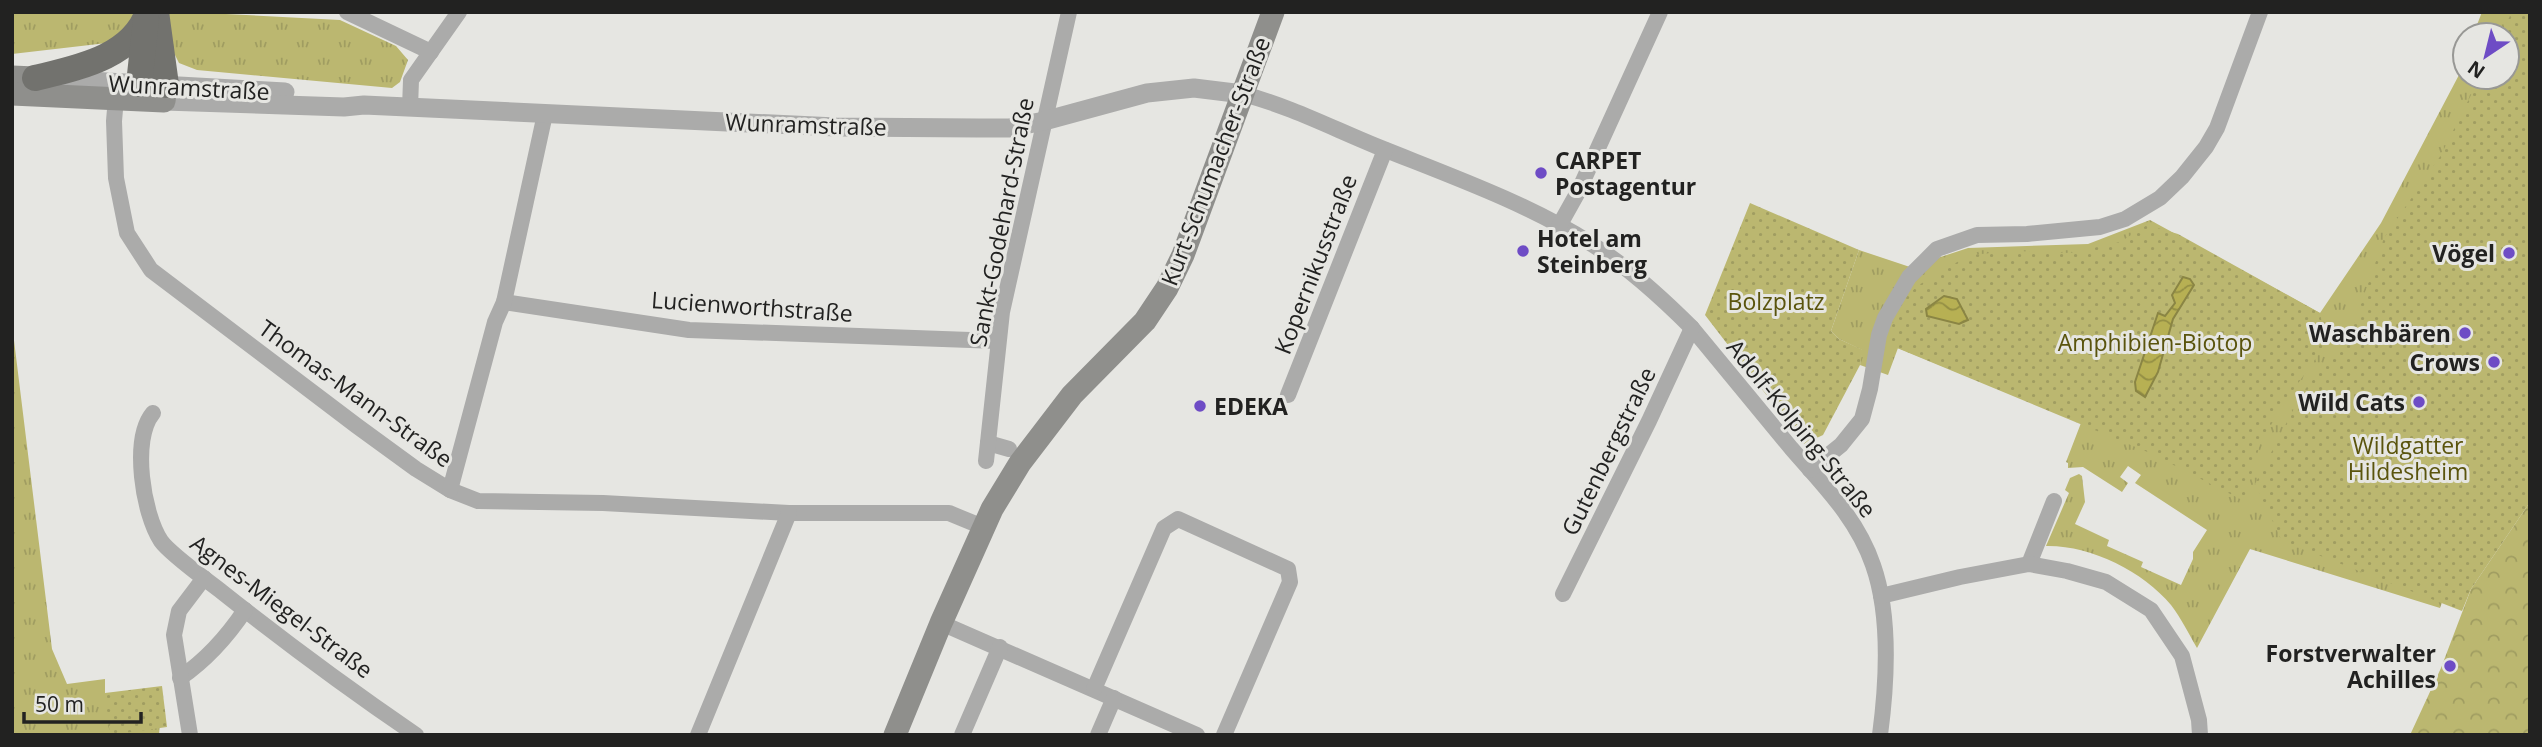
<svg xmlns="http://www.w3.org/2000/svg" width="2542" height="747" font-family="'Open Sans',sans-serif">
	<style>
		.grass { fill: url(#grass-tufts) }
		.forest { fill: url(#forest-crowns) }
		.park { fill: url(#park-dots) }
		.water { fill: url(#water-waves); stroke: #8a8544; stroke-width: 2 }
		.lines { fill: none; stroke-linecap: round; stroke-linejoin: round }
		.minor { stroke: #ababaa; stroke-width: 16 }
		.tertiary { stroke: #ababaa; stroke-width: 19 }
		.secondary { stroke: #8f8f8c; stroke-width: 23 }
		.trunk { stroke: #72726e; stroke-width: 26 }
		.poi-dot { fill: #6e4cc5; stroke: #e6e6e2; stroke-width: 2.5 }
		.labels { text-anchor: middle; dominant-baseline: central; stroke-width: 6; stroke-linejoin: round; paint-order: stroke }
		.street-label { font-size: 23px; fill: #222221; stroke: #e6e6e2 }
		.poi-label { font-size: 23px; font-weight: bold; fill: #222221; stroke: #e6e6e2; text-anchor: end }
		.park-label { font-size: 23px; fill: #5a540d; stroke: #e6e6e2 }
	</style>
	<defs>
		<pattern id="grass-tufts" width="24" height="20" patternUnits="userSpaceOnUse" patternTransform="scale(1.75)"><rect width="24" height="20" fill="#bbb770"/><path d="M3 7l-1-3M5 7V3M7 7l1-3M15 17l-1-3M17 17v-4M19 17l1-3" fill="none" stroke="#a09d61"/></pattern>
		<pattern id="forest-crowns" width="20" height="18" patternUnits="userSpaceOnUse" patternTransform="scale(1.75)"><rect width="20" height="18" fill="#bbb770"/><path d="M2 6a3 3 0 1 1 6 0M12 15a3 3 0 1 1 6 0" fill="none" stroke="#a09d61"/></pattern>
		<pattern id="park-dots" width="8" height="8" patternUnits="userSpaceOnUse" patternTransform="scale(1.75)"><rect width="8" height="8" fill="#bbb770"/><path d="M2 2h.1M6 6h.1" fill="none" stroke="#a09d61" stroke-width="1.8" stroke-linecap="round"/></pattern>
		<pattern id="water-waves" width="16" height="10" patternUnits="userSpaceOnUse" patternTransform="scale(1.75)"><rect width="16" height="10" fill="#b7b053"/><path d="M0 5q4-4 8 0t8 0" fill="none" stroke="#948f44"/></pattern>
	</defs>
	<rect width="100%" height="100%" fill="#e6e6e2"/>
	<g class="grass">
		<polygon points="12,12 225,12 226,14 340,20 396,46 408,60 400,82 392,88 197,70 179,63 170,45 107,43 12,54"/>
		<polygon points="2482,12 2530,12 2507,35 2473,35"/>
		<path d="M2465,58v19h40l-55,503 -10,28 -190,-59 -53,99c-8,-14 -16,-30 -26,-43 -28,-34 -81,-60 -125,-59l23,-53 -4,-3 5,-12 9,-4 3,2 3,26 -10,22 34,16 -2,6 36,16 -2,5 40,18 12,-26v-7l14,-22 -72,-47 6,-8 -13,-9 -8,11 8,6 -6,9 -39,-25 -15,1v-5l-2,-1 15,-39 -183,-75 -10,27 -28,-10 2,-15 -23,-11 -8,-8 28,-81 51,17 58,-19 120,-4 62,-24 170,93 61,-90 79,-150z"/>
		<polygon points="12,324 52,649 67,684 105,679 105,693 160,722 159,735 12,735"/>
	</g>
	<polygon class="forest" points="2530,502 2530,735 2410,735 2441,668 2471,589"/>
	<g class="park">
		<polygon points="2512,12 2530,12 2530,502 2471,589 2462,611 2282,541 2255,484 2302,393 2351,333 2384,238 2441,155 2480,77 2507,77 2507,35 2500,35"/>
		<polygon points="1750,203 1859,250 1831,331 1839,339 1863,350 1860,365 1823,435 1804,444 1705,315"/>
		<polygon points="2147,225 2178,234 2320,313 2326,344 2282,406 2260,444 2244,501 2150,453 1885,343 1901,303 1917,286 1969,255 2017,251 2070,253 2120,242"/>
		<polygon points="162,686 167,727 110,735 105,693"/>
	</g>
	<g class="water">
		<polygon points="2183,277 2190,279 2194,285 2173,319 2158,372 2145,397 2136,391 2135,382 2158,313 2165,316 2175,303 2172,295"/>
		<polygon points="1944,296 1957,299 1968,320 1959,324 1927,316 1926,309"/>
	</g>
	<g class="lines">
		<g class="minor">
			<polyline points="347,12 431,52"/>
			<path d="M1243,94c46,12 89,34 133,52 72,29 149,56 214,97 37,23 71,54 102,85 33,40 66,80 99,120 32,37 66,70 82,117 18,51 14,117 7,170"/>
			<polyline points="116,98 114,121 116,178 127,233 151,270 357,426 416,469 450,490 478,501 603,503 789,513 949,513 983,527"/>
			<polyline points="410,108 411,80 459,12"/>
			<polyline points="1559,226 1578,192 1660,12"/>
			<polyline points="504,302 689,330 998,341"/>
			<polyline points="1288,395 1385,150"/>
			<path d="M153,413c-22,26 -10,101 8,128 9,13 47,40 61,51 63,50 128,98 194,143"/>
			<polyline points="988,443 1009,449"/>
			<polyline points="986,461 1002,312 1069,12"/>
			<polyline points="1810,470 1841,445 1862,419 1870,389 1879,335 1885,318 1909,277 1937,249 1977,235 2027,234 2100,227 2125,219 2160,198 2182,177 2206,147 2217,128 2260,12"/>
			<polyline points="450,490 495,322 504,302 545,114"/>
			<polyline points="2029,564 2054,501"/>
			<polyline points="1563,594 1649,421 1692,328"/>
			<polyline points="1881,596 1960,577 2029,564 2067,571 2106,582 2151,610 2182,656 2199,720 2200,735"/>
			<polyline points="941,623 1197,735"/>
			<path d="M180,678c26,-18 47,-41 65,-68"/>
			<polyline points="1094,689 1164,528 1178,519 1288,569 1290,582 1224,735"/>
			<polyline points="190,735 174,635 179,611 204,578"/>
			<polyline points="698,735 789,513"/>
			<polyline points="962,735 1000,647"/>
			<polyline points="1098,735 1114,698"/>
		</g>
		<g class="tertiary">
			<polyline points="53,79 285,92"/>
			<polyline points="164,101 344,107 364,105 836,127 978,128 1009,128 1044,121 1147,93 1194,88 1243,94"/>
		</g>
		<g class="secondary">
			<polyline points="12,77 35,78"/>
			<polyline points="12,94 164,101 166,85"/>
			<polyline points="895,735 941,623 992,509 1020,463 1072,395 1145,321 1167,288 1183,255 1273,12"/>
		</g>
		<g class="trunk">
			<polyline points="156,12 166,85"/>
			<path d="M35,78c41,-10 97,-20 113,-66"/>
			<polyline points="139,84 146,20"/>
		</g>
	</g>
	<g class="poi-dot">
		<circle cx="1541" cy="173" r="7"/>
		<circle cx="1523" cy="251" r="7"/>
		<circle cx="2509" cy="253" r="7"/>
		<circle cx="2465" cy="333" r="7"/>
		<circle cx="2494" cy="362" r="7"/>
		<circle cx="2419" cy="402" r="7"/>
		<circle cx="1200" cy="406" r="7"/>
		<circle cx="2450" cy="666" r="7"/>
	</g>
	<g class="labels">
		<g class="street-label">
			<text transform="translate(189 87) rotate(3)">Wunramstraße</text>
			<text transform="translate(806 124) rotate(2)">Wunramstraße</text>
			<text transform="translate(1215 161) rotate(-69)">Kurt-Schumacher-Straße</text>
			<text transform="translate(1001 222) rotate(-79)">Sankt-Godehard-Straße</text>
			<text transform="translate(1315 264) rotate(-69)">Kopernikusstraße</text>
			<text transform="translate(752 306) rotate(4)">Lucienworthstraße</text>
			<text transform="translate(356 393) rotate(36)">Thomas-Mann-Straße</text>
			<text transform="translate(1802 428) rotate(51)">Adolf-Kolping-Straße</text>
			<text transform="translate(1608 451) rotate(-64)">Gutenbergstraße</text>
			<text transform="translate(282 606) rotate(37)">Agnes-Miegel-Straße</text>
		</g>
		<g class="poi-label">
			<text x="1555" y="160" text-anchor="start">CARPET<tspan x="1555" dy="26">Postagentur</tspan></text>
			<text x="1537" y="238" text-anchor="start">Hotel am<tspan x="1537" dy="26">Steinberg</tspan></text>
			<text x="2495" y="253">Vögel</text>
			<text x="2451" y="333">Waschbären</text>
			<text x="2480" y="362">Crows</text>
			<text x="2405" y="402">Wild Cats</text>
			<text x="1214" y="406" text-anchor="start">EDEKA</text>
			<text x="2436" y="653">Forstverwalter<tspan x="2436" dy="26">Achilles</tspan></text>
		</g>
		<g class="park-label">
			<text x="1776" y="301">Bolzplatz</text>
			<text x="2155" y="342">Amphibien-Biotop</text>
			<text x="2408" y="445">Wildgatter<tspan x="2408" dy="26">Hildesheim</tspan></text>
		</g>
	</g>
	<rect width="2542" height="747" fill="none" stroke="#222221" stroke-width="28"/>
	<g transform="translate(2486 56) rotate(215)"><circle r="33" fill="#e6e6e2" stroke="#989895" stroke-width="2"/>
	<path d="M0-5L12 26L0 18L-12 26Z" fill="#6e4cc5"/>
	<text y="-10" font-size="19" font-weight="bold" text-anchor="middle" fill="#222221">N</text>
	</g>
	<path d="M24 712v10h117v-10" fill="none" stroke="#222221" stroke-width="3.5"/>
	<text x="35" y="712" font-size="21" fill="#222221" stroke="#e6e6e2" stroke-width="5" paint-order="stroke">50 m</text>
</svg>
